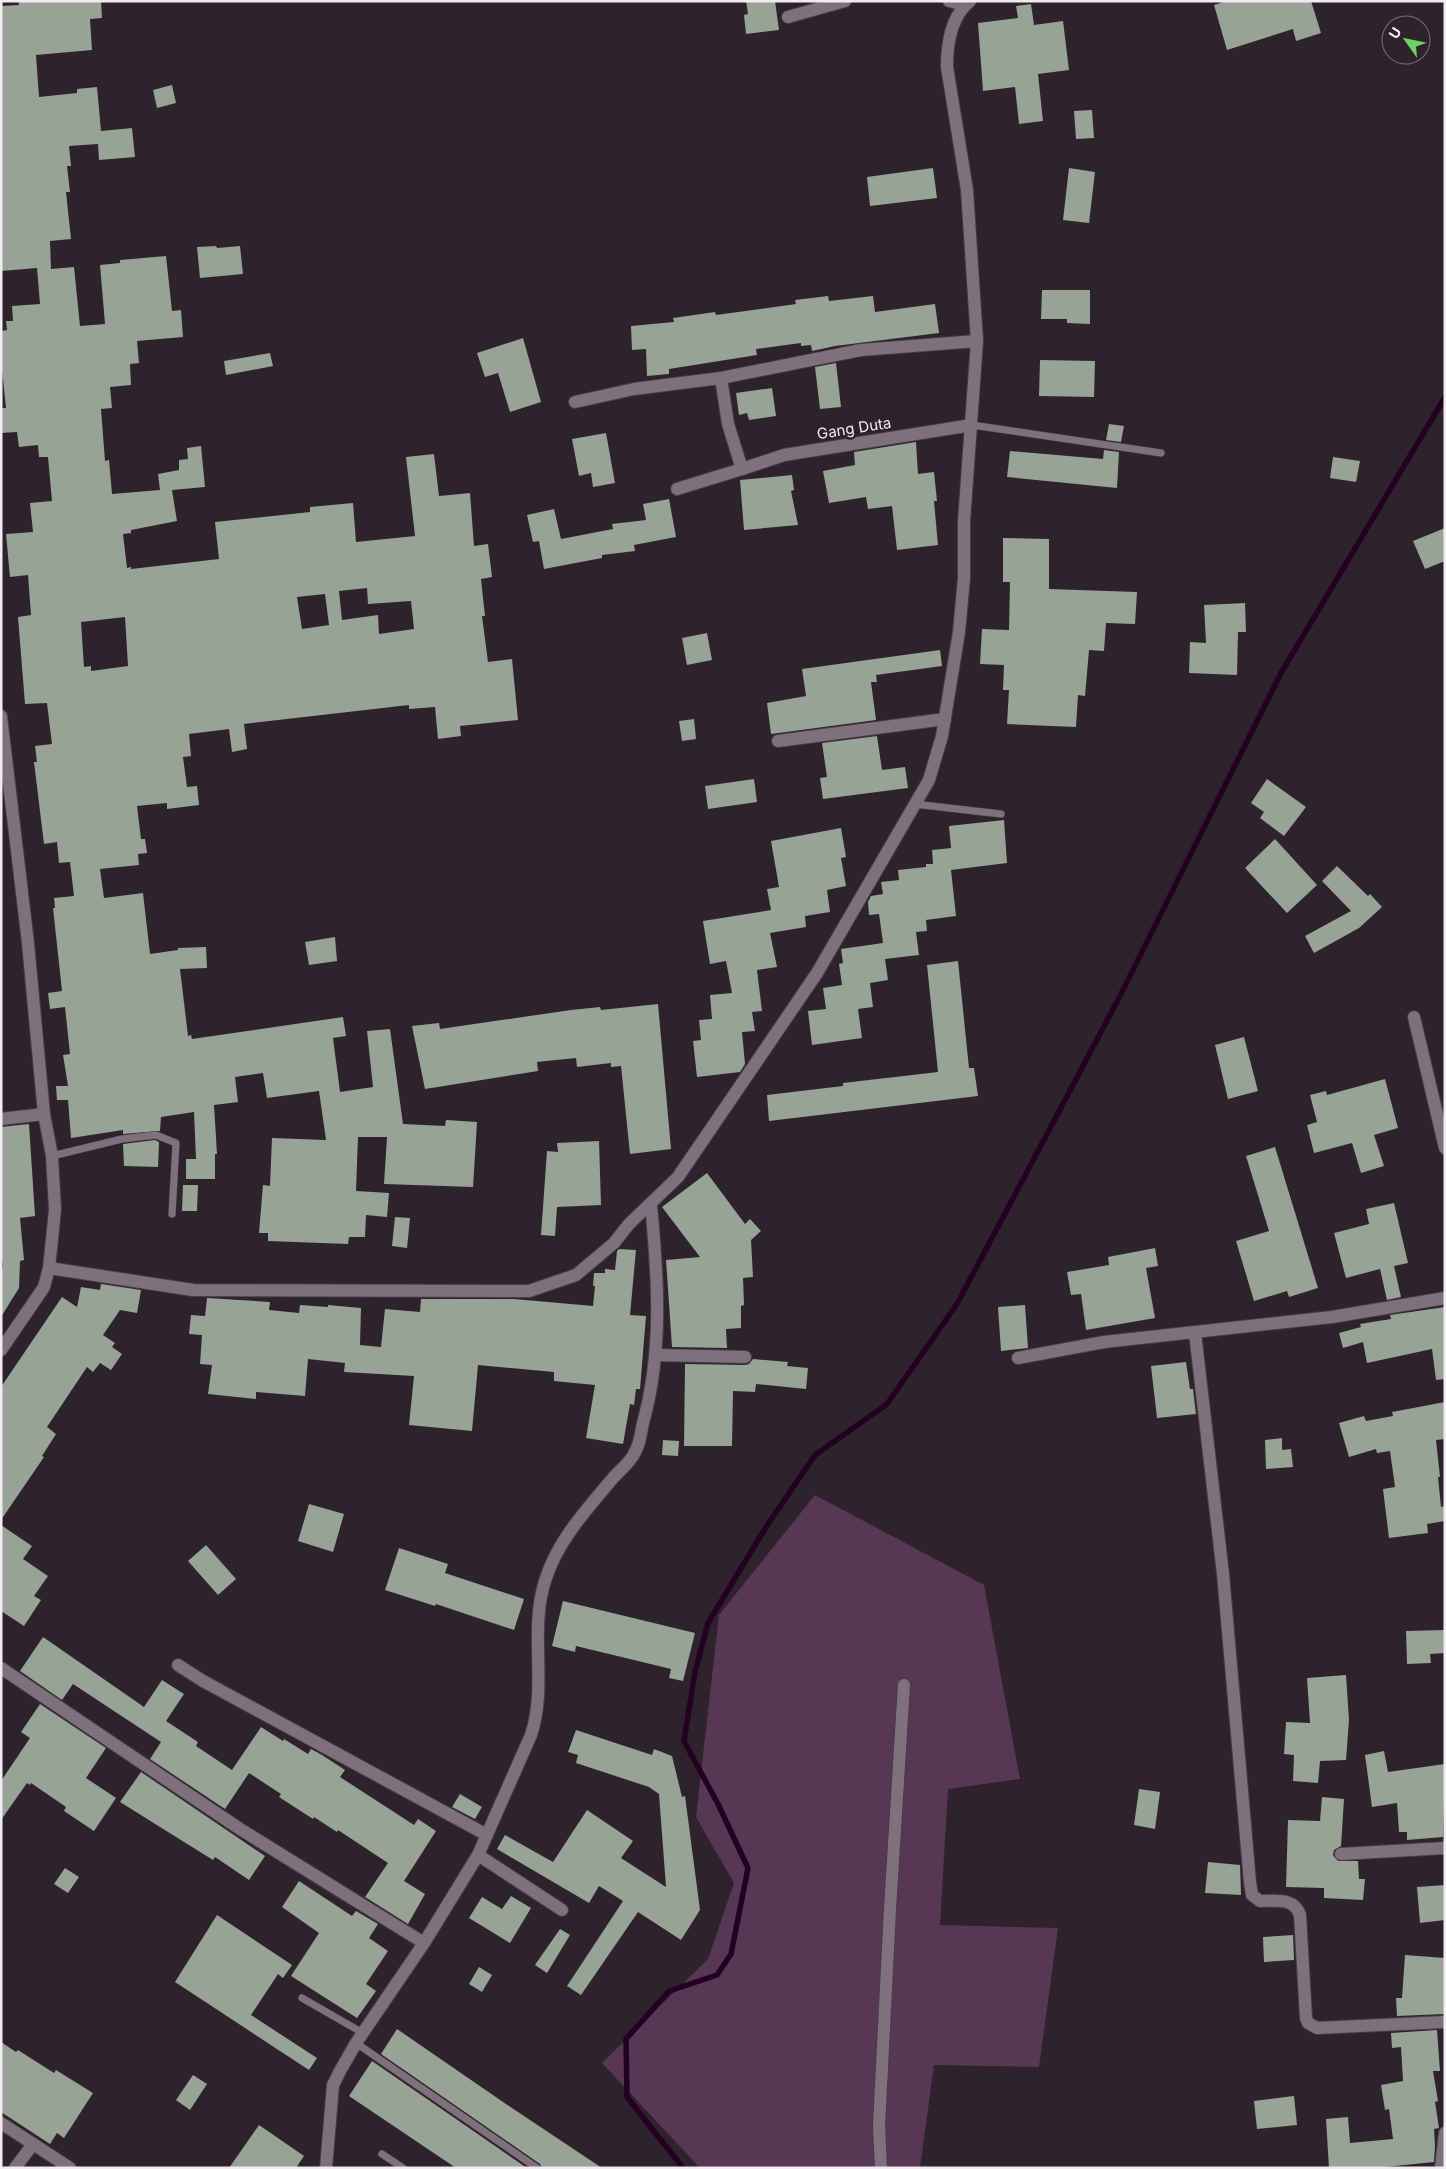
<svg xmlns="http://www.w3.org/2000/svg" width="1446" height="2169" font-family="Inter,sans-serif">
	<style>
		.green { fill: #583755 }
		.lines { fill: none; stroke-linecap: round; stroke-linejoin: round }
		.stream { stroke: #240022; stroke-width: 5.5 }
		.building { fill: #96a395; fill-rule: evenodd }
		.service-casing { stroke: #473d46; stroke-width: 8 }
		.minor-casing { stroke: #473d46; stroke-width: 14 }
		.tertiary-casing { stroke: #473d46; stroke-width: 14 }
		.service { stroke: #7e717d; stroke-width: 7 }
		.minor { stroke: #7e717d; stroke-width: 12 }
		.tertiary { stroke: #7e717d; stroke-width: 12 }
		.labels { text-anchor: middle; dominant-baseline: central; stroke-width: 5; stroke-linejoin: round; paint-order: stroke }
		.street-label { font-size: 15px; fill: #f3ebf2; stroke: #2e222c }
	</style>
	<rect width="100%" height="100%" fill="#2e222c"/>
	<polygon class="green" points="815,1495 984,1585 1020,1779 948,1789 940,1925 1058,1928 1039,2067 934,2065 920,2168 700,2168 602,2063 708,1959 734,1883 696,1817 719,1615"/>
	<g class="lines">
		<polyline class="stream" points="683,2168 627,2097 626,2039 669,1991 717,1975 731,1954 748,1868 718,1804 684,1741 695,1672 708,1623 766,1527 815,1455 887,1404 957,1304 1119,998 1281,673 1445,397"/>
	</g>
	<g class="building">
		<path d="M18,1h83l1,17 -12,1 2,31 -56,5 3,42 38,-4v-4l20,-2 4,44 31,-3 3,29 -36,3 -1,-16 -29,2 2,20h-4l3,26h-4l5,47 -21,2 1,28 23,-2 6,59 25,-2 -5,-59 20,-2v-3l46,-4 6,55 9,-1 2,27 -46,4 2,22 -9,1 1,21 -21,2 2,21 -11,1 4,52 4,-1 3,34 48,-4 -2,-16 21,-4v-10l9,-1 -1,-11 14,-2 4,41 -33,3 5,31 -46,9v3l-8,1 4,34 4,-1v2l88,-10 -4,-37 95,-10v-5l43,-4 3,39 59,-6 -9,-79 28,-3 5,42 31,-3 4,53 14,-2 4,33 -11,2 4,37h-3l6,46 24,-3 6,61 -58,6 1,10 -23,3 -3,-32 -26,2v-4l-165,19 3,25 -15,3 -3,-23 -40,5 2,22 -8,1 4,30 10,-1 2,19 -32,4v-6l-30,3 4,33h4l2,14 -9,1 1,11 -39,4 4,29 39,-5 7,61 28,-4v-2l28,-1 1,21 -27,1 8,67 3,-1 1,4 151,-22 3,19 -13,2 7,54 33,-5 -6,-56 23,-2 13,95 42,2 1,-6 31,2 -4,65 -89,-3 3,-47h-29l-2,54 33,2 -2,24 -21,-2 -1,22h-16l-1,7 -80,-3v-8h-9l4,-48 7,1 2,-48 54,2 -7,-49 -52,7 -4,-25 -28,4 3,25 -24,3 3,49h-2v25h-29v-20h10l-2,-47 -33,5 -1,14 -37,3v-4l-52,8 -3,-38h-11l-1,-14h12l-5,-31 7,-1 -5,-47 -15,2 -2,-16 14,-2 -9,-83h2l-1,-10 20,-2 -4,-34 -11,1 -2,-21 -13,2 -10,-82h3l-2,-16 17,-2 -5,-41 -22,1 -7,-87 13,-2 -3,-40 -18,2 -4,-43 27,-2 -3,-29 22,-2 -4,-44h-9l-1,-12 -19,2 -2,-15 -16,1v-25h5l-5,-48v-29l6,-1 -1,-9h7l-1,-15 28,-2 -3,-36 -36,3v-265l18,-1zM367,588l1,16 43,-3 3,28 -35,5 -1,-19 -36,5 -3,-29zM325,594l4,31 -27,4 -5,-32zM125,617l3,49 -37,5v-5l-7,1 -3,-45z"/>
		<polygon points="746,1 775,1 779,30 746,34 744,15 748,14"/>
		<polygon points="1227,1 1311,1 1321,33 1296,41 1293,29 1227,50 1214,5"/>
		<polygon points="1031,4 1034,25 1063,21 1069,70 1038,74 1043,121 1019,124 1015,87 983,91 978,23 1018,18 1016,6"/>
		<polygon points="172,85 176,103 157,108 153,90"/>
		<polygon points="1092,110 1094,138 1076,139 1074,111"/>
		<polygon points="933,168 937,198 870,206 867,177"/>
		<polygon points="1069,168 1095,172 1089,223 1063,220"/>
		<polygon points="216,246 217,248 240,246 243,274 200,278 197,247"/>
		<polygon points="1042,290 1090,290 1090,324 1067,323 1067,319 1041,319"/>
		<polygon points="828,296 829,301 873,296 875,312 935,304 939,333 835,346 812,351 811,345 801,346 801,343 756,349 757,355 669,369 669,374 647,376 646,349 632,350 631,326 674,322 673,318 715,312 716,315 796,304 795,300"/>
		<polygon points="523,338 541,402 510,412 498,373 485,377 477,353"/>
		<polygon points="270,353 273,366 226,375 224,361"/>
		<polygon points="1040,360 1095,361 1094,397 1039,396"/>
		<polygon points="836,363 841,407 820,409 815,367"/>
		<polygon points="772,388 776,416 749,420 747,413 739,415 736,393"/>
		<polygon points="1109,424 1124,426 1121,442 1106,440"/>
		<polygon points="606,433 615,483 593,487 591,473 579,476 572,439"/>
		<polygon points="916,442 918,474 934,472 937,501 934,501 938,545 897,550 892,506 868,509 866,497 829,503 823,471 855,465 854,452"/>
		<polygon points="1104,450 1119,452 1117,488 1007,477 1010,451 1103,459"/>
		<polygon points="1333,457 1360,461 1356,482 1330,478"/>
		<polygon points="792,475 794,490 791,491 798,525 744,530 740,480"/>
		<polygon points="669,499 676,537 634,545 635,551 602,555 602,558 544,569 539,541 533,542 527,515 554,509 561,539 613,529 612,524 646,520 643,504"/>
		<polygon points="1445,528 1445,561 1425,569 1413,541"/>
		<polygon points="1003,538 1049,539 1049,589 1137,592 1135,624 1106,623 1104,651 1089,650 1085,696 1078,695 1076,727 1007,724 1009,690 1003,690 1004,665 980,664 982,629 1009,630 1010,582 1003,582"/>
		<polygon points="1245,603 1246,632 1238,632 1237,675 1189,673 1190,642 1206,643 1204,605"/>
		<polygon points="707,633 712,660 687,665 682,638"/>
		<polygon points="940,650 942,666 876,675 877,682 871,682 876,720 771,734 767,703 806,696 802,669"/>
		<polygon points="694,719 696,739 682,741 679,721"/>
		<polygon points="877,736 882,770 905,767 908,788 823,799 820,778 827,777 822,743"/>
		<polygon points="754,779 757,802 708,809 705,786"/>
		<polygon points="1267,779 1306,807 1284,836 1260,818 1264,812 1251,803"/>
		<polygon points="1004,820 1007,863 951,870 956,916 926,920 927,931 916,932 919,955 885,959 888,980 870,983 873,1007 858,1009 862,1038 812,1045 808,1011 826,1009 823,988 842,985 839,964 843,963 841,949 883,943 879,914 869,915 868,902 871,896 883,894 881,882 899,880 898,870 926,867 926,864 933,864 932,850 951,848 949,826"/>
		<polygon points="841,828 846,857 841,858 846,886 827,890 830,912 805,916 806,927 770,933 777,967 757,970 762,1011 752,1012 755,1031 742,1032 745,1064 740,1072 697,1077 693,1041 701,1040 699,1020 712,1019 710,995 732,993 726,961 710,964 703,921 771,910 767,889 779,887 771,841"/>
		<polygon points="1275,839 1317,885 1287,913 1245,868"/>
		<polygon points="1337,866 1368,896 1370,894 1382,907 1359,928 1314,953 1305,936 1351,911 1322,881"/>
		<polygon points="335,937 337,961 309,965 305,942"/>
		<polygon points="958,961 969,1068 974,1068 978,1096 769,1121 767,1095 843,1086 843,1083 938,1072 927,965"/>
		<polygon points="658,1004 671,1149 630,1154 621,1066 611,1067 611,1063 577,1067 576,1058 537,1062 538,1071 425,1089 412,1026 439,1023 440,1029 571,1010 600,1007 601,1010"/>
		<polygon points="1244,1037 1258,1091 1228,1099 1215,1045"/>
		<polygon points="1385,1079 1398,1128 1374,1135 1384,1166 1361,1173 1352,1143 1314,1153 1307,1125 1317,1122 1310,1095 1326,1091 1327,1095"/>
		<polygon points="29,1124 35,1216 20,1218 24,1260 20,1261 19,1288 1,1317 1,1269 3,1268 1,1248 1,1127"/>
		<polygon points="155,1140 159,1142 158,1167 124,1166 123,1144"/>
		<polygon points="599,1141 601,1205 557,1207 555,1236 541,1235 547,1151 558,1152 557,1143"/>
		<polygon points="1275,1147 1318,1288 1289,1297 1287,1291 1254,1301 1236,1241 1269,1231 1246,1156"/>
		<polygon points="707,1173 745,1224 750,1219 761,1231 751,1240 753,1277 743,1278 744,1305 741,1306 741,1328 726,1329 727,1348 672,1347 666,1260 700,1257 662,1207"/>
		<polygon points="183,1185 198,1185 197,1211 182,1211"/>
		<polygon points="1394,1203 1408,1263 1394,1266 1401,1297 1387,1300 1380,1269 1346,1278 1334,1233 1369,1224 1366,1209"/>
		<polygon points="395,1217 410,1218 407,1248 392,1246"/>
		<polygon points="1155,1248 1158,1266 1146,1268 1155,1318 1086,1330 1081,1294 1071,1295 1067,1272 1109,1265 1108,1257"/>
		<polygon points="619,1249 636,1250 630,1315 646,1316 640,1389 636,1389 634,1405 630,1404 623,1444 586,1438 595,1385 554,1381 554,1372 478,1365 472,1431 409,1425 414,1376 344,1372 345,1363 308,1359 305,1396 256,1392 256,1399 208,1394 212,1365 200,1364 202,1335 189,1334 191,1315 205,1316 207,1298 270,1302 269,1310 299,1313 300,1305 328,1307 328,1305 361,1308 360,1345 381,1347 385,1309 420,1312 421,1299 514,1299 593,1306 595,1286 593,1286 594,1273 605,1273 605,1269 615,1270 617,1251"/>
		<polygon points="101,1284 141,1290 137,1313 120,1310 103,1335 115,1343 112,1347 122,1354 111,1370 100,1363 93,1372 87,1367 47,1427 56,1434 42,1456 44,1457 1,1520 1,1387 62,1297 77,1307 81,1287 100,1290"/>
		<polygon points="1025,1305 1028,1348 1001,1351 998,1307"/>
		<polygon points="1445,1307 1445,1379 1436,1380 1432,1349 1367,1363 1363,1342 1343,1348 1339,1333 1361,1327 1360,1324 1391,1319 1390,1315"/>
		<polygon points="753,1359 788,1362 787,1366 808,1368 806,1389 756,1384 755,1392 733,1391 732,1446 684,1446 685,1364 745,1365 749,1364"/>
		<polygon points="1186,1362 1190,1389 1193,1389 1196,1414 1157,1418 1151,1366"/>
		<polygon points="1445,1402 1445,1439 1436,1440 1440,1477 1438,1477 1441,1507 1445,1506 1445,1521 1427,1524 1428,1533 1389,1538 1383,1489 1395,1487 1390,1451 1377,1453 1376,1449 1349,1457 1339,1423 1364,1416 1366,1421 1393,1416 1392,1412"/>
		<polygon points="1282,1438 1282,1450 1291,1449 1293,1467 1266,1469 1265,1440"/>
		<polygon points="663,1440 679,1441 678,1456 662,1455"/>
		<polygon points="309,1504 344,1514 333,1552 298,1541"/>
		<polygon points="1,1525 32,1546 23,1559 48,1576 34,1596 41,1600 24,1626 1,1611"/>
		<polygon points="206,1545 236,1579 218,1595 188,1561"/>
		<polygon points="399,1548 448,1564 445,1573 524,1599 514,1630 436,1604 435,1606 385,1590"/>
		<polygon points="563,1601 695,1633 683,1681 669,1678 671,1669 576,1646 575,1652 552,1646"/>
		<polygon points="1445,1630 1445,1653 1430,1654 1431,1663 1407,1664 1406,1631"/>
		<polygon points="43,1637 144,1707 162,1680 184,1694 166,1721 198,1742 196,1746 232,1770 261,1727 283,1741 284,1739 308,1754 311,1749 322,1755 345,1770 340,1777 414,1825 418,1819 436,1831 404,1881 425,1894 408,1924 365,1897 388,1863 338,1830 337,1832 314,1817 313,1819 279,1797 281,1794 249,1773 225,1809 150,1759 161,1742 73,1684 62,1700 20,1671"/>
		<polygon points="1346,1675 1349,1720 1346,1760 1320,1761 1318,1783 1293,1781 1294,1755 1284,1754 1286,1722 1310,1723 1307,1678"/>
		<polygon points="40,1704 106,1748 86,1778 116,1798 94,1831 64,1811 66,1807 31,1783 30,1785 27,1783 1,1820 1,1781 30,1738 21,1732"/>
		<polygon points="576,1730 652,1755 654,1749 672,1756 682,1797 685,1796 700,1910 681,1940 638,1912 581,1995 567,1986 623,1901 599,1886 589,1903 497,1849 505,1835 553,1862 587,1810 633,1841 621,1858 666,1887 659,1794 649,1787 576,1763 578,1755 568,1752"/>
		<polygon points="1384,1751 1388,1772 1445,1764 1443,1837 1407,1840 1407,1832 1399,1832 1397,1803 1372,1807 1365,1755"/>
		<polygon points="141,1772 265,1856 249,1880 215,1857 213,1860 120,1802"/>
		<polygon points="1139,1789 1160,1792 1155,1829 1134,1825"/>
		<polygon points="460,1794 482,1807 475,1819 452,1807"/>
		<polygon points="1322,1797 1344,1799 1341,1846 1334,1850 1333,1855 1338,1861 1358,1861 1359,1879 1365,1879 1363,1900 1324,1898 1324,1888 1286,1887 1288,1820 1320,1821"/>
		<polygon points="1208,1862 1240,1865 1241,1895 1205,1893"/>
		<polygon points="65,1868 79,1877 68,1893 54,1884"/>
		<polygon points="299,1881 352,1916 356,1911 378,1924 369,1938 388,1951 366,1984 376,1991 357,2018 291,1976 319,1933 282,1907"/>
		<polygon points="1445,1885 1445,1920 1420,1923 1417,1887"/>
		<polygon points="511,1896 531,1908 510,1943 469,1918 482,1897 502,1909"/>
		<polygon points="217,1915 292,1965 283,1978 278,1974 251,2015 317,2058 309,2070 175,1982"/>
		<polygon points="560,1929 570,1935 547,1973 535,1965"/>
		<polygon points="1293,1935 1294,1960 1264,1962 1263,1937"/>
		<polygon points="1405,1955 1445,1958 1445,2014 1397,2016 1396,1998 1402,1998"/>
		<polygon points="479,1967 492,1975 482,1992 469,1984"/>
		<polygon points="397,2029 512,2108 602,2168 542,2168 540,2164 381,2054"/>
		<polygon points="1437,2030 1440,2071 1433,2071 1438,2101 1435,2102 1439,2128 1434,2129 1435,2146 1434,2162 1375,2168 1329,2168 1326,2119 1348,2117 1350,2143 1393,2139 1389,2109 1385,2110 1381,2085 1403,2081 1401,2047 1392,2048 1391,2033"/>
		<polygon points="1,2042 16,2052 18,2050 54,2073 56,2070 93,2093 64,2138 57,2133 50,2144 1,2112"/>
		<polygon points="372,2061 527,2168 456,2168 349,2096"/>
		<polygon points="193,2075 207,2084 190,2110 176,2100"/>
		<polygon points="1294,2096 1297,2125 1257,2129 1254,2101"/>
		<polygon points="259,2125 304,2156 296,2168 229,2168"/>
	</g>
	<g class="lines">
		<g class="service-casing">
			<g id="service">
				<polyline points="972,425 1161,453"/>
				<polyline points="914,804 1001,814"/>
				<polyline points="52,1156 122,1139 156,1135 176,1143 172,1214"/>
				<polyline points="302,1998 363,2033"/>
				<polyline points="356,2043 537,2168"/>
				<polyline points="382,2154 403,2168"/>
			</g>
		</g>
		<g class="minor-casing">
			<g id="minor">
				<polyline points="949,1 965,5"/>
				<polyline points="788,17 845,1"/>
				<polyline points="575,402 634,389 721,378 861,350 977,341"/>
				<polyline points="742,469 784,455 972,425"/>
				<polyline points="677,489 742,469 728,424 721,378"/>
				<polyline points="778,741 945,719"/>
				<polyline points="1414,1017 1445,1148"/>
				<polyline points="1,1119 44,1114"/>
				<path d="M49,1268l144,22 336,1 47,-16 38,-32 15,-19 49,-47 139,-204 112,-193 13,-44 17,-104 5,-54v-57l13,-180 -10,-151 -20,-123c0,-22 4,-51 23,-66"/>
				<path d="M1195,1333l28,241 27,308 2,13 8,6c15,0 34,-4 40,14l6,103 2,5 9,5 128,-6"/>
				<polyline points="656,1355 745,1357"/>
				<polyline points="1018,1358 1104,1342 1332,1317 1445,1298"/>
				<polyline points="178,1665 203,1681 487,1835"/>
				<polyline points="1,1668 240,1829 424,1943"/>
				<polyline points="1341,1854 1445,1848"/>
				<polyline points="478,1855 562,1910"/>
				<polyline points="1,2123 70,2168"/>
				<polyline points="15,2168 33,2144"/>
				<path d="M326,2168l7,-83 7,-14 16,-28 68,-100 54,-88 53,-120c17,-51 -3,-105 15,-157 12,-38 42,-70 67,-100 7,-8 18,-16 22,-26 5,-8 6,-20 8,-29 20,-72 15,-145 8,-218"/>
				<polyline points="881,2168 879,2126 890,1909 904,1685"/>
				<polyline points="1441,2168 1445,2133"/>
			</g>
		</g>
		<g class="tertiary-casing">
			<polyline id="tertiary" points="1,716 28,943 44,1114 52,1156 55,1210 49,1268 44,1287 1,1350"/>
		</g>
		<use href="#service" class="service"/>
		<use href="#minor" class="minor"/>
		<use href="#tertiary" class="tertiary"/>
	</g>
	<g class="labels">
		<g class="street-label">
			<text transform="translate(854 428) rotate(-9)">Gang Duta</text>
		</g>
	</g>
	<rect width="1446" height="2169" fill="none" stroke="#f3ebf2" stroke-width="5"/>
	<g transform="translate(1406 40) rotate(303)"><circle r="24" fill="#2e222c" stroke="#7d727b"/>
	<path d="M0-4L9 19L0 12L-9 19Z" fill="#6bd362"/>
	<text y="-8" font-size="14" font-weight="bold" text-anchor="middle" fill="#f3ebf2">U</text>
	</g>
</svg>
